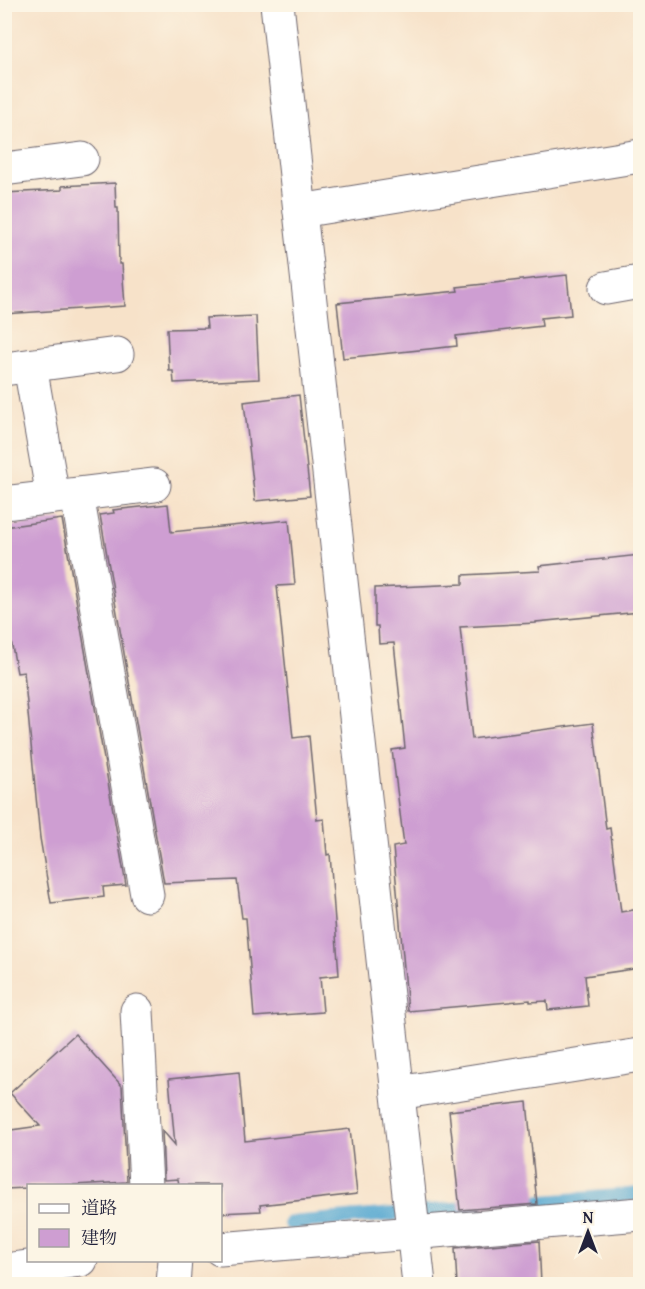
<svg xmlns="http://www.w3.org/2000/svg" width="645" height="1289" font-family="'Gentium Book Plus','Noto Serif JP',serif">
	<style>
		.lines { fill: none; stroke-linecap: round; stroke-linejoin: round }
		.stream { stroke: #56a8d1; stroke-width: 14 }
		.building { fill: #ce9ed2 }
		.street-casing { stroke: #6d656d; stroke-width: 35 }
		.street { stroke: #fff; stroke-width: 33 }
	</style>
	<rect width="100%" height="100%" fill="#fcf5e5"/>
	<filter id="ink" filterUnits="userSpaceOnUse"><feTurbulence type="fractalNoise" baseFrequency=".0167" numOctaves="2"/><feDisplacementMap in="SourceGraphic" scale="12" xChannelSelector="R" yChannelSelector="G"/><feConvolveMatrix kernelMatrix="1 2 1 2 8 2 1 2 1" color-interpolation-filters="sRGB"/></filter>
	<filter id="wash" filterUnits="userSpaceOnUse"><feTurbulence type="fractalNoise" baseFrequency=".008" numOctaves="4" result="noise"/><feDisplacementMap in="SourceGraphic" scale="24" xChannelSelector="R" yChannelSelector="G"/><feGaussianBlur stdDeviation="1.35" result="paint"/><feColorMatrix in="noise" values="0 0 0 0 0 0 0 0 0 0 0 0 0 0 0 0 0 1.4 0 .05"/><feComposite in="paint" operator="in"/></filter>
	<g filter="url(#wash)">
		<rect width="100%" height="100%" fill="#f7e2c9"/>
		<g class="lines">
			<g class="stream">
				<polyline points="520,1204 640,1194"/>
				<polyline points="419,1212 477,1207"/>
				<polyline points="290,1223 394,1214"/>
			</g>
		</g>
		<g id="blocks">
			<g class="building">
				<polygon points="115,183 116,208 118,208 119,264 122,264 125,306 4,314 4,193 62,190 62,186"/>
				<polygon points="567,275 571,315 541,318 542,326 456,336 457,346 343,358 337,303 458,291 457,287"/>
				<polygon points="256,316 259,379 174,383 173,371 169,371 167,329 207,328 206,318"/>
				<polygon points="299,395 310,496 255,501 244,402"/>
				<polygon points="168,504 171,532 289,520 295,585 277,586 293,738 309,736 317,820 324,819 327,855 330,854 339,975 320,977 323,1012 254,1017 246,918 242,918 237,880 164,883 100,515 114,513 113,510"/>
				<polygon points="62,519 126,885 103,887 104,897 51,903 40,838 24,672 17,673 4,603 4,527"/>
				<polygon points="640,555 640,612 536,622 536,623 460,627 472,739 593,723 606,829 610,828 621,912 640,909 640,968 585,976 588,1006 548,1010 547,1001 530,1002 530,1000 408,1011 393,847 404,845 392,750 405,748 394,643 379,644 378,626 375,626 375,588 463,584 463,575 540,571 539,566"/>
				<polygon points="75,1034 122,1086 127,1182 74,1185 28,1185 28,1188 4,1189 4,1131 40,1126 10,1093"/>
				<polygon points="239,1072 245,1141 350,1129 357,1194 260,1205 261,1211 220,1213 220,1185 179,1185 178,1179 164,1180 162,1130 175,1145 169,1079"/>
				<polygon points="527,1102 537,1204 460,1210 449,1111"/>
				<polygon points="539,1241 541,1284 457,1284 455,1248"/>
			</g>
		</g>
	</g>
	<g filter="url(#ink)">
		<use href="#blocks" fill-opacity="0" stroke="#6d656d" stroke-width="1.5"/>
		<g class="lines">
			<g class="street-casing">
				<g id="street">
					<polyline points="277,4 419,1284"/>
					<polyline points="4,169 82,159"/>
					<polyline points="300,211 640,156"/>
					<polyline points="606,288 640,282"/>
					<polyline points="30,366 53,497"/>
					<polyline points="4,369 117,354"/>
					<polyline points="77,495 147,895"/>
					<polyline points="4,503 154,485"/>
					<polyline points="137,1011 146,1186"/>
					<polyline points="398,1093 640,1055"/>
					<polyline points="220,1249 640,1214"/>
					<polyline points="4,1270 81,1260"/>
					<polyline points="173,1284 175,1260"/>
				</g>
			</g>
			<use href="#street" class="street"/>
		</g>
	</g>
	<rect width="645" height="1289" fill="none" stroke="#fcf5e5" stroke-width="24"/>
	<rect x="27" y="1184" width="195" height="78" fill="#fcf5e5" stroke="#a5a1a1" stroke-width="1.5"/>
	<rect x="39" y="1204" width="30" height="9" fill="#ffffff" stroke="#a5a1a1" stroke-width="1.5"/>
	<text x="81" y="1214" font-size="18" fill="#22223b">道路</text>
	<rect x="39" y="1229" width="30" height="18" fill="#ce9ed2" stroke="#a5a1a1" stroke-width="1.5"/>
	<text x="81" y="1244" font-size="18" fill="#22223b">建物</text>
	<g transform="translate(588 1232)" stroke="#fcf5e5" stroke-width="4.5" paint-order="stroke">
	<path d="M0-4.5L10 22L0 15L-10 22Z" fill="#22223b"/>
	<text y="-9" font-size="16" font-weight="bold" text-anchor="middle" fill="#22223b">N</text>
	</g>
</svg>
